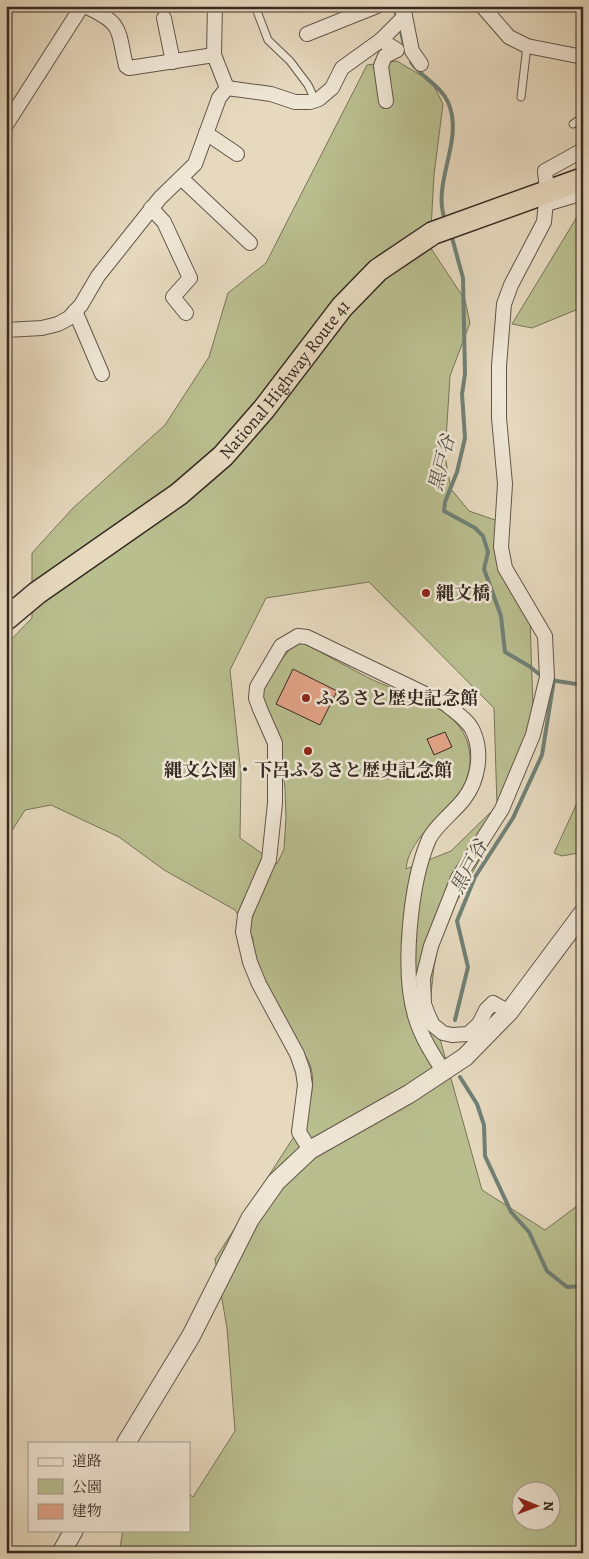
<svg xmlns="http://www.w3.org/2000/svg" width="589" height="1559" font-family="Alegreya,'Noto Serif JP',serif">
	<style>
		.green { fill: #b9be8f; stroke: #787458; fill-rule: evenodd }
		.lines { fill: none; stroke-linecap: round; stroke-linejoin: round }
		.stream { stroke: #708076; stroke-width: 4 }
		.building { fill: #e3a489; stroke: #362a22 }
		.service-casing { stroke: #625649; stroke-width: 9 }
		.minor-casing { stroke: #625649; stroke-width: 16 }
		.tertiary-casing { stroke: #625649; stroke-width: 20 }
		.trunk-casing { stroke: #362a22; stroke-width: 25 }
		.service { stroke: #efe6d5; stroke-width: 7 }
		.minor { stroke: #efe6d5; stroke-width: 14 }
		.tertiary { stroke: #efe6d5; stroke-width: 18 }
		.trunk { stroke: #e6d9be; stroke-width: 22 }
		.poi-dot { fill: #8f2418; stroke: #efe6d5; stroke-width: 2 }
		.labels { text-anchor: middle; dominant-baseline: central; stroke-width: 5; stroke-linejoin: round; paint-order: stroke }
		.street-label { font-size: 18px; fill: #362a22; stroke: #efe6d5 }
		.poi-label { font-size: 18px; font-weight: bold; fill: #362a22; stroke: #efe6d5; text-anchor: start }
		.water-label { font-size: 19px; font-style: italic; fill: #4e4e45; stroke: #efe6d5 }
	</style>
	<rect width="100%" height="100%" fill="#e6d9be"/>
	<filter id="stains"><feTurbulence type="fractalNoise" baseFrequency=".004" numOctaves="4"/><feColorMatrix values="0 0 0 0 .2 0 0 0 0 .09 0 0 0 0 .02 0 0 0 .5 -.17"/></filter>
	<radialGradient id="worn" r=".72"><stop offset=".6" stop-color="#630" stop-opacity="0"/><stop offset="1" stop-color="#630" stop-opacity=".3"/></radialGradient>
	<g class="green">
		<path d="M397,61l35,21 11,22 -9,71 -4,72 35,53 5,23 -20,53 -5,80 6,33 18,22 35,12 2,29 24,66 3,91 -6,57 -30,62 -56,102 -7,37 -4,36 52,187 63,40 36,-27 2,-4v354h-464l4,-23h66v-36l4,3 42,-66 -8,-103 -12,-69 91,-141c4,-21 11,-35 3,-56 -15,-28 -60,-95 -56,-124l-18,-28 -71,-40 -45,-33 -68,-32 -26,5 -19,30v-195l26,-27v-65l41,-45 92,-83 44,-68 19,-64 38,-30 101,-198zM369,582l125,126 3,98 -46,45 -45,18c2,-27 33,-51 49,-71 10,-11 16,-26 15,-41 -2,-50 -61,-60 -97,-77 -24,-12 -47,-25 -71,-38l-10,4 -28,38 -2,9 2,13 14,26 7,57 1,29 -2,31 -7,15 -37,-26 1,-64 -11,-104 36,-72zM522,1492h30v30h-30z"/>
		<polygon points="583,207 583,307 532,328 512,324"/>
		<polygon points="583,790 583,852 562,856 554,853"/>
	</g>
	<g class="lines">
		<g class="stream">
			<polyline points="392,6 397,15"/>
			<polyline points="401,31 405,49"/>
			<path d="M411,62c10,15 30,24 37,40 17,38 -17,81 -3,118"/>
			<polyline points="451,234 463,278 465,374 462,394 465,438 457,472 445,502 444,511 475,528 483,536 488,552 484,569 501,616 505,652 529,666 544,678"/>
			<polyline points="550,680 583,685"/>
			<polyline points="455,1020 468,967 457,921 475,877 513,818 542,755 554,680"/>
			<polyline points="460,1077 477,1104 484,1125 485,1156 511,1212 529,1232 547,1271 567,1287 583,1286"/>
		</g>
	</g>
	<g class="building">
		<polygon points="293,669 337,691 320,725 276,704"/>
		<polygon points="445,732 452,747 434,755 427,739"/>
	</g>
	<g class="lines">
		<g class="service-casing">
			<g id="service">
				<polyline points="255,6 268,40 290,61 308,85 315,100"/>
				<polyline points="521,97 527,46"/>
				<polyline points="573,124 583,117"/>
			</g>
		</g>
		<g class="minor-casing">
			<g id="minor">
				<path d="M85,6c38,18 32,21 41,60l3,2 85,-13"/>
				<polyline points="215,6 214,55 227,88"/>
				<polyline points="482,6 509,37 527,46 583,57"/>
				<polyline points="405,16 412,51 421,64"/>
				<polyline points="164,18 173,62"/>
				<polyline points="307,34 377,6"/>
				<polyline points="381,40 397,50 385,56 381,66 386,101"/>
				<polyline points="227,88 271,94 295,102 310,102 319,99 332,88 342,68 381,40 405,16 400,6"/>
				<polyline points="6,125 82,6"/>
				<polyline points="206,133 237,154"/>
				<polyline points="181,178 250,243"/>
				<polyline points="546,204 583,193"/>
				<polyline points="151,208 164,222 190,278 173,297 186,313"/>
				<polyline points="75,311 102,374"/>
				<polyline points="6,330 42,328 58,324 69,318 81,305 98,276 160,198 195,164 219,98 227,88"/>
				<polyline points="509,1012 493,1003 486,1010 479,1024 468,1034 452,1035 443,1033 433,1025 429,1017 424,1004 423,978 431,946 458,878 502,809 533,735 547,677 545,636 505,568 501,547 505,484 499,418 499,366 504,304 511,285 544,222 547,191 545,171 583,150"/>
				<path d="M310,1150l-11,-18 6,-47 -2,-14 -6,-17 -38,-70 -9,-22 -7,-30 2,-17 24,-55 6,-57v-60l-15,-34 -4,-11 1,-11 24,-41 17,-10 9,1 139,67c9,8 22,16 27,27 10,22 5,50 -9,68 -10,13 -28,26 -35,40 -19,44 -28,134 -13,180 6,19 17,36 28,53"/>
			</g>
		</g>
		<g class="tertiary-casing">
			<g id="tertiary">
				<polyline points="126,1443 191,1336 250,1219 276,1182 310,1150 409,1094 465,1057 509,1012 583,913"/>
				<polyline points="61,1553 74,1530"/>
			</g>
		</g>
		<g class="trunk-casing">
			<g id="trunk">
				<path id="s1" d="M6,619l31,-26 142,-99 44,-38 41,-47 78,-102 36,-37 55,-37 150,-54"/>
			</g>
		</g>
		<use href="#service" class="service"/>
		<use href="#minor" class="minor"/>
		<use href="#tertiary" class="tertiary"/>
		<use href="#trunk" class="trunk"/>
	</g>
	<g class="poi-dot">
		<circle cx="426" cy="593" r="5"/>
		<circle cx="306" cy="698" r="5"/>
		<circle cx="308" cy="751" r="5"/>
	</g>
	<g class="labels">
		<g class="street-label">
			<text stroke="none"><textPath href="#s1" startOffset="370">National Highway Route 41</textPath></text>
		</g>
		<g class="poi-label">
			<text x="436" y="593">縄文橋</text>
			<text x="316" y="698">ふるさと歴史記念館</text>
			<text x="308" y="770" text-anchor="middle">縄文公園・下呂ふるさと歴史記念館</text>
		</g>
		<g class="water-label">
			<text transform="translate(442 463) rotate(-76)">黒戸谷</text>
			<text transform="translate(469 867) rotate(-62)">黒戸谷</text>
		</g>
	</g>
	<rect width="589" height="1559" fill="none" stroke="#e6d9be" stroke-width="25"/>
	<rect x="8" y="8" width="574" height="1544" fill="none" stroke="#362a22" stroke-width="2.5"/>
	<rect x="12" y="12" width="564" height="1534" fill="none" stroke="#362a22"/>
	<rect x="28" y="1442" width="162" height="90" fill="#efe6d5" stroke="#a59b8d"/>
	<rect x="38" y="1458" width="25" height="8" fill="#efe6d5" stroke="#a59b8d"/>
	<text x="72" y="1466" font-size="15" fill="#362a22">道路</text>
	<rect x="38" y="1479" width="25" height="15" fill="#b9be8f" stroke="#a59b8d"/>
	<text x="72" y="1492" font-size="15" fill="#362a22">公園</text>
	<rect x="38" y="1504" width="25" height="15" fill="#e3a489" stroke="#a59b8d"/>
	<text x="72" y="1516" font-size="15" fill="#362a22">建物</text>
	<g transform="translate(536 1506) rotate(91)"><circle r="24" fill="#efe6d5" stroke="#a59b8d"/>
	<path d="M0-4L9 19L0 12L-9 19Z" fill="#8f2418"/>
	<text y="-8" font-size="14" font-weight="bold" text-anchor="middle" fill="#362a22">N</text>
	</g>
	<rect width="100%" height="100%" filter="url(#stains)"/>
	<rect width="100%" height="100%" fill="url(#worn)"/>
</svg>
